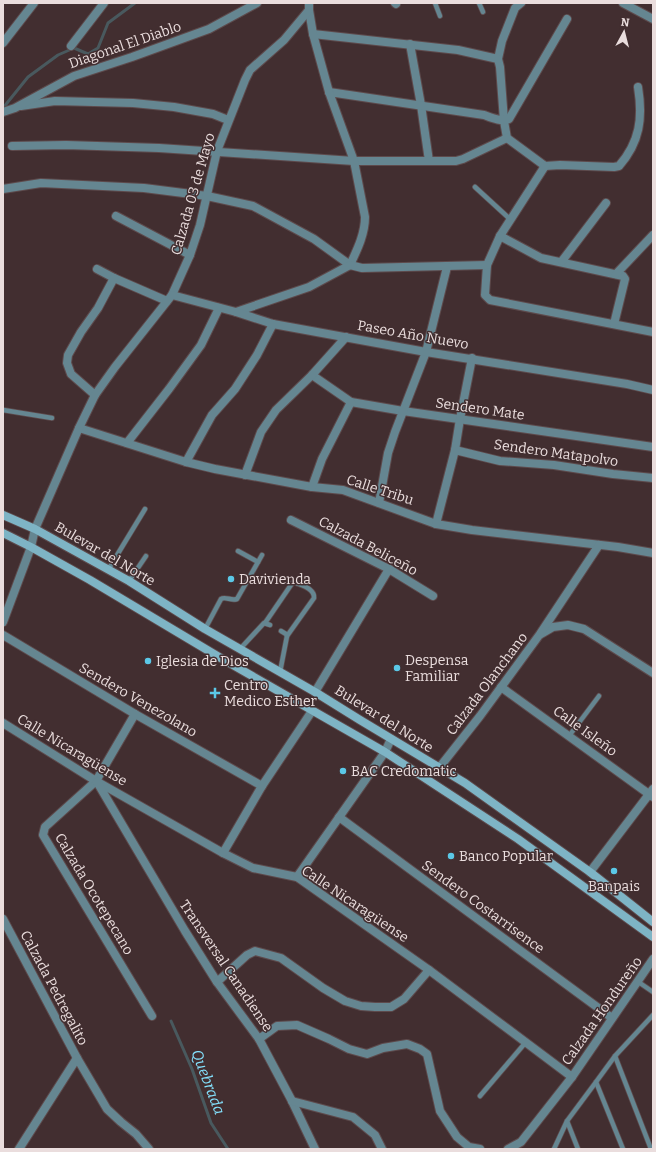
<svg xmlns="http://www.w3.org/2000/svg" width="656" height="1152" font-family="Bitter,serif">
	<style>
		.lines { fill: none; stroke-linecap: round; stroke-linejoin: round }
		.stream { stroke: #49595e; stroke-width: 3 }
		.service-casing { stroke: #5d4a4c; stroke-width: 6 }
		.minor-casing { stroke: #5d4a4c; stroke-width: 10 }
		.tertiary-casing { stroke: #5d4a4c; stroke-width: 10 }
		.secondary-casing { stroke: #5d4a4c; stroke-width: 10 }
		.service { stroke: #658691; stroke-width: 4.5 }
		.minor { stroke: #658691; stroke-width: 8 }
		.tertiary { stroke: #658691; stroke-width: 8 }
		.secondary { stroke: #7eb4c5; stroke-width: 8 }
		.poi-dot { fill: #5bc8e7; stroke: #422e30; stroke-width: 1.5 }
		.labels { text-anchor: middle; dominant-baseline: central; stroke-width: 3; stroke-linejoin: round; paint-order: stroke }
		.street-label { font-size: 14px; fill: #eadddd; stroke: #422e30 }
		.poi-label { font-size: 14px; fill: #eadddd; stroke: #422e30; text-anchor: start }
		.water-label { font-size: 15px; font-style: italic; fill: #84e1fd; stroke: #422e30 }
	</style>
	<rect width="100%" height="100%" fill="#422e30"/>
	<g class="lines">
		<g class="stream">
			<polyline points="3,108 28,77 58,55 74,48 88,54 98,48 108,23 135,3"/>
			<polyline points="171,1021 192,1069 211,1123 228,1149"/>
		</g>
		<g class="service-casing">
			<g id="service">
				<polyline points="435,3 440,16"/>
				<polyline points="479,3 483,12"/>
				<polyline points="475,187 511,220"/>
				<polyline points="3,410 52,418"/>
				<polyline points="238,551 258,562"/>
				<polyline points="108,570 145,509"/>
				<polyline points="129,581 146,556"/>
				<path d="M265,623l28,-41c7,2 22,7 21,16l-27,38"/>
				<path d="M205,629l16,-30c4,-3 10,2 16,0l25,-44"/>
				<polyline points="240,649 264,623 270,625"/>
				<polyline points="280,672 287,636 286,634 281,631"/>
				<polyline points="569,736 599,696"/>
				<polyline points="637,981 653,992"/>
				<polyline points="615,1056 651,1149"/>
				<polyline points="596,1082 623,1149"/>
				<polyline points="480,1096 526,1042"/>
				<polyline points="567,1121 578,1149"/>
				<polyline points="554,1149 567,1121 596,1082 615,1056 653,1015"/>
			</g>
		</g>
		<g class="minor-casing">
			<g id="minor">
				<polyline points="395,3 396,4"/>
				<path d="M521,3l-6,5 -13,33 -4,18 2,8 4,54 3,17 38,28 15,-1 54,2 5,-1c21,-24 24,-48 19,-79"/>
				<polyline points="623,3 653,19"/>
				<polyline points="313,34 458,50 498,59"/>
				<polyline points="3,43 34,3"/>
				<polyline points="410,44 421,105 429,161"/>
				<polyline points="71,46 104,3"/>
				<path d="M329,92l155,23c8,3 17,7 25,4l58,-100"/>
				<polyline points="21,106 55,101 133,103 174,107 213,114 228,120"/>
				<polyline points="3,112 15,108 74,76 132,57 209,29 257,3"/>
				<polyline points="12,146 66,145 159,148 354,161 456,161 463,159 507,138"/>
				<polyline points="545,166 500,236 487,265 485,295 490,300 653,332"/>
				<path d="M3,189l38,-6 103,5 63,8 46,10 61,33 36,26c7,-15 15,-31 15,-48l-11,-56 -25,-69 -16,-58 -4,-24"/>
				<polyline points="116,216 190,255"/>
				<polyline points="500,236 541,258 623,276 625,279 614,324"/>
				<polyline points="562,261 606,203"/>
				<polyline points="97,269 114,278 167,301"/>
				<polyline points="616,274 653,235"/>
				<polyline points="172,295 190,255 200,225 217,151 245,80 250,70 284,40 309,10 309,3"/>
				<polyline points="236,312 309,287 350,265 362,268 487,265"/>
				<polyline points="312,375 351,402 403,411 653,447"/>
				<polyline points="95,395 71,374 67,363 68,355 81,332 98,308 114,278"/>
				<polyline points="79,428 186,462 215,469 312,487 343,490 436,524 472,530 618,547 653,553"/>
				<polyline points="127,443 169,389 201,345 219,308"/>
				<polyline points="455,450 500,461 554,465 613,474 653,478"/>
				<polyline points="186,462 212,415 235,389 257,355 273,324"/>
				<polyline points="245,475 261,432 276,410 312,375 346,337"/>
				<polyline points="312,487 322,459 351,402"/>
				<polyline points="379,503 388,453 395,432 426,352 447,267"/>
				<polyline points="291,520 389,569 433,596"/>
				<polyline points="436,524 455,450 460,419 472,358"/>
				<polyline points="3,622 31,547"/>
				<polyline points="541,634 553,627 568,625 584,629 653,673"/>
				<polyline points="3,635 135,714 262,786"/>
				<polyline points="501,687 653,797"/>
				<polyline points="315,692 389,569"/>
				<polyline points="135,714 96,781 45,827 43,835 152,1016"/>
				<polyline points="3,723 96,781 223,853 253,868 297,877 429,970 572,1077"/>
				<polyline points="439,768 480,716 540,634 599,545"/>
				<polyline points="97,782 185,931 217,982 259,1039 292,1101 315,1149"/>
				<polyline points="339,817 612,1018"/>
				<polyline points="223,853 262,786 312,711"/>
				<polyline points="590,872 653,789"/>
				<polyline points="297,877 385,752 391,739"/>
				<polyline points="3,919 77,1058 107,1109 121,1122 136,1134 149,1149"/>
				<polyline points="217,982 247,955 255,951 281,958 323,988 345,1001 361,1006 375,1007 391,1007 404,999 429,970"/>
				<polyline points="259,1039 277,1026 297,1025 329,1039 349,1049 367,1054 383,1048 407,1044 420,1049 427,1054 440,1111 457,1137 469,1147 480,1149"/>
				<polyline points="292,1101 353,1117 375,1135 382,1149"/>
				<polyline points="19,1149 77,1058"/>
				<polyline points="508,1149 521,1142 572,1077 653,959"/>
			</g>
		</g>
		<g class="tertiary-casing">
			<polyline id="tertiary" points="31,547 35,529 79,428 95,395 115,367 172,295 236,312 273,324 426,352 627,384 653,390"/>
		</g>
		<g class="secondary-casing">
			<g id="secondary">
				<polyline points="3,515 35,529 129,581 205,629 315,692 360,720 465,783 590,872 653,922"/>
				<polyline points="3,533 31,547 90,580 219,657 385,752 518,839 653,937"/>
			</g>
		</g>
		<use href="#service" class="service"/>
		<use href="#minor" class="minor"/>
		<use href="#tertiary" class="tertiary"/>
		<use href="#secondary" class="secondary"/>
	</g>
	<g class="poi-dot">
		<circle cx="231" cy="579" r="4"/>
		<circle cx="148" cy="661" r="4"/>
		<circle cx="397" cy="668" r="4"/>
		<path d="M213 687h4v4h4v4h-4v4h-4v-4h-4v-4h4z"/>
		<circle cx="343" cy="771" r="4"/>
		<circle cx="451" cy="856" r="4"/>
		<circle cx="614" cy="871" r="4"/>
	</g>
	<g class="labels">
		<g class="street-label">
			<text transform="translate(125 45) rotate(-19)">Diagonal El Diablo</text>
			<text transform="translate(193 194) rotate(-74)">Calzada 03 de Mayo</text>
			<text transform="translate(413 335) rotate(10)">Paseo Año Nuevo</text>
			<text transform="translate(480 409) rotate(8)">Sendero Mate</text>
			<text transform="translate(556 453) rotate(8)">Sendero Matapolvo</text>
			<text transform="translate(380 490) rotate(18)">Calle Tribu</text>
			<text transform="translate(368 546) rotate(28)">Calzada Beliceño</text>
			<text transform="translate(105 554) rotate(30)">Bulevar del Norte</text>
			<text transform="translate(487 684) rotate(-53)">Calzada Olanchano</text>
			<text transform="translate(138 700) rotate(30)">Sendero Venezolano</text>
			<text transform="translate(384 719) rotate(32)">Bulevar del Norte</text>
			<text transform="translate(585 731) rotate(36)">Calle Isleño</text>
			<text transform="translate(72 750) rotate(31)">Calle Nicaragüense</text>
			<text transform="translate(94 894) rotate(59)">Calzada Ocotepecano</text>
			<text transform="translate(355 904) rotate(34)">Calle Nicaragüense</text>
			<text transform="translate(483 907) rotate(36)">Sendero Costarrisence</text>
			<text transform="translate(226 966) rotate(56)">Transversal Canadiense</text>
			<text transform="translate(54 988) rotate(62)">Calzada Pedregalito</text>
			<text transform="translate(602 1011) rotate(-55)">Calzada Hondureño</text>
		</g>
		<g class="poi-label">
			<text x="239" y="579">Davivienda</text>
			<text x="405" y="660">Despensa<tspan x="405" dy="16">Familiar</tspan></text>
			<text x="156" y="661">Iglesia de Dios</text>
			<text x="224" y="685">Centro<tspan x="224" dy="16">Medico Esther</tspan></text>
			<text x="351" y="771">BAC Credomatic</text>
			<text x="459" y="856">Banco Popular</text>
			<text x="614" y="886" text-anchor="middle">Banpais</text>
		</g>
		<g class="water-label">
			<text transform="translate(208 1082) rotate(69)">Quebrada</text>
		</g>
	</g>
	<rect width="656" height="1152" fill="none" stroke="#eadddd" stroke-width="8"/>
	<g transform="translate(624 32) rotate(7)" stroke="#422e30" stroke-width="3" paint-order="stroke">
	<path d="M0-3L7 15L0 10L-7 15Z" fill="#eadddd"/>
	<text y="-6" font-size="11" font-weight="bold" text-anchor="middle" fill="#eadddd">N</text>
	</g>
</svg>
